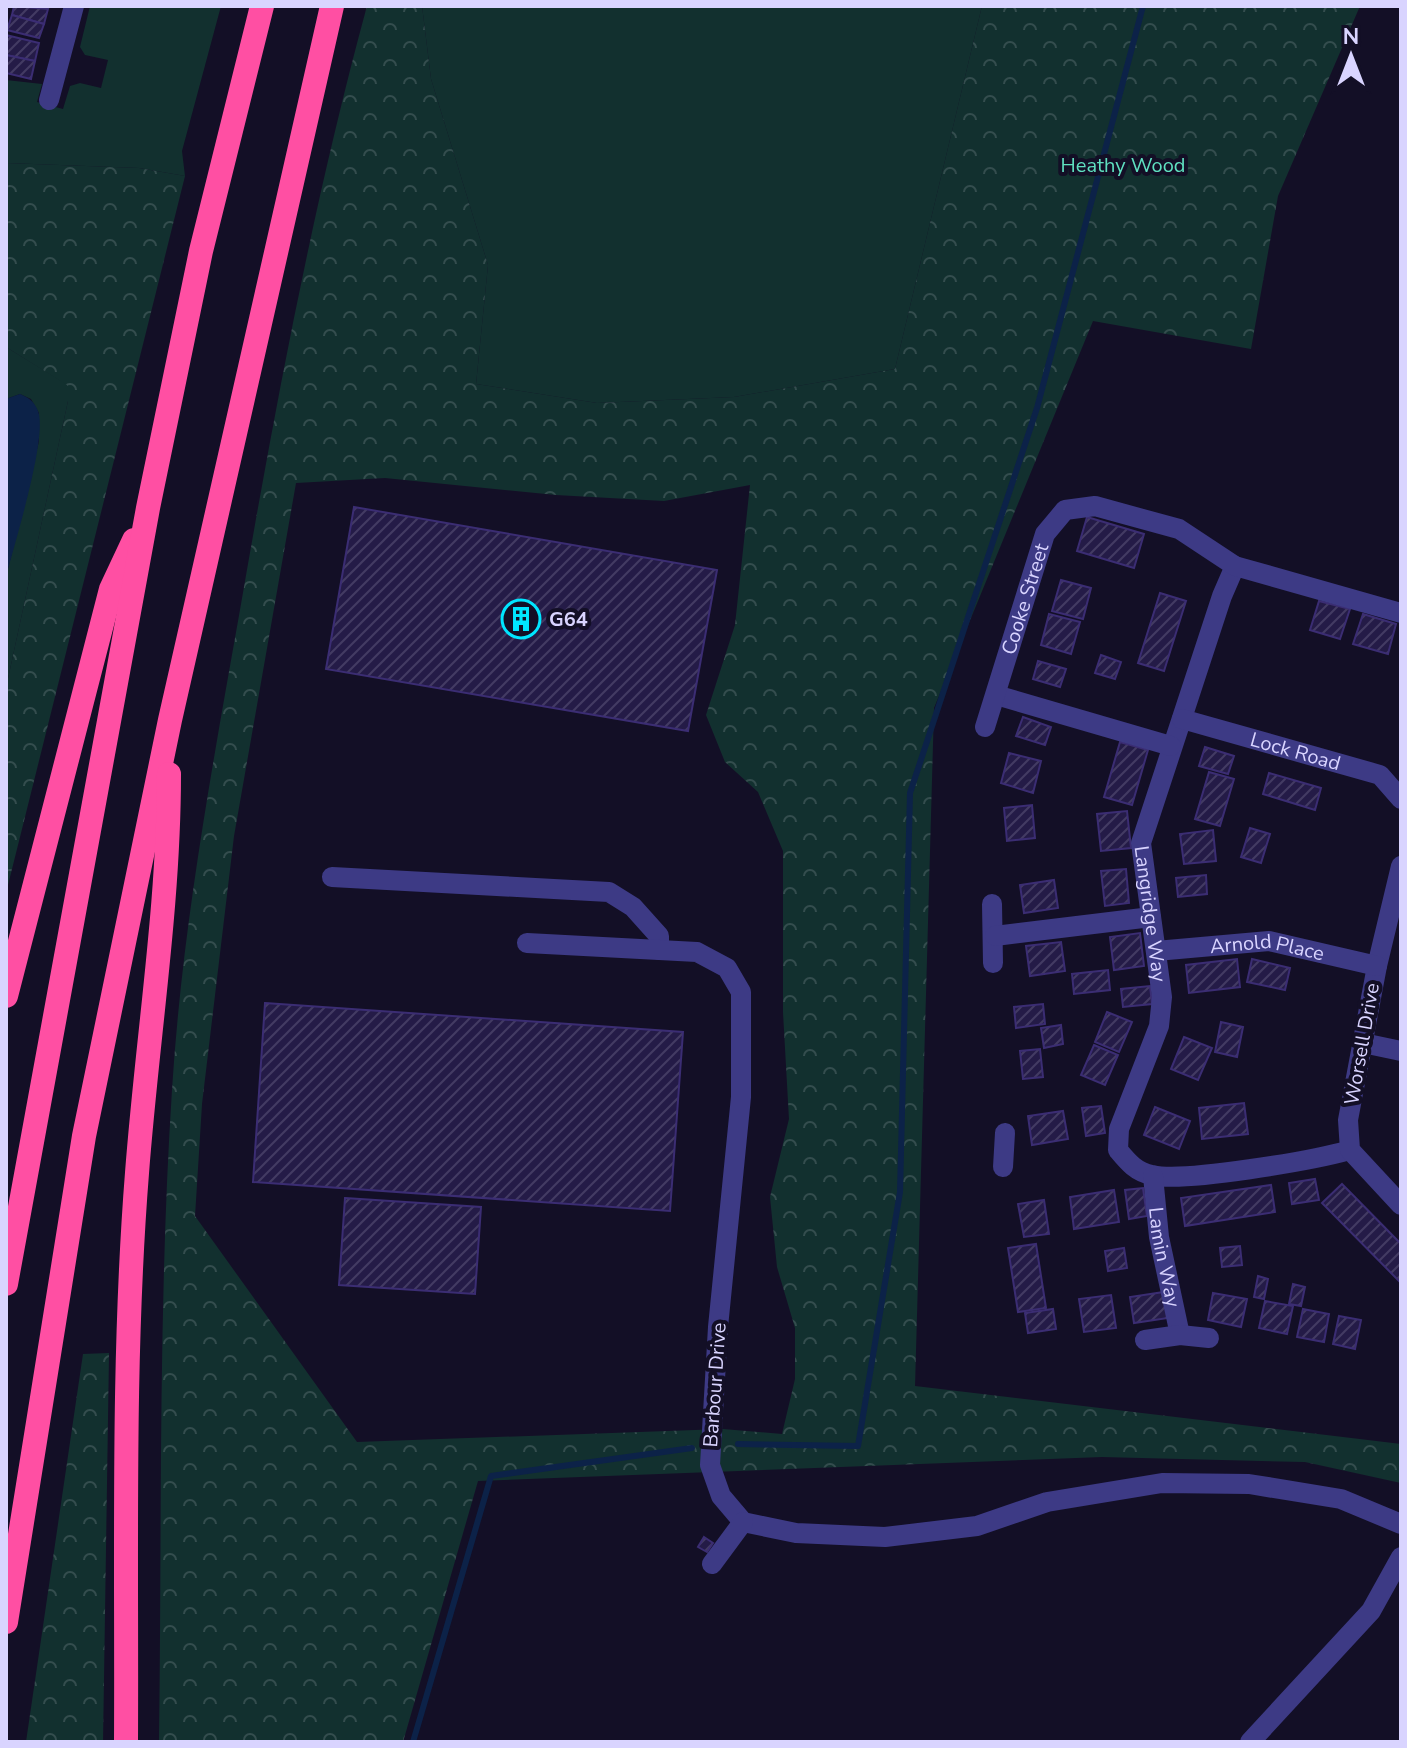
<svg xmlns="http://www.w3.org/2000/svg" width="1407" height="1748" font-family="'Nunito Sans',sans-serif">
	<style>
		.green { fill: #12302f }
		.forest { fill: url(#forest-crowns); fill-rule: evenodd }
		.water { fill: #0c2248 }
		.lines { fill: none; stroke-linecap: round; stroke-linejoin: round }
		.stream { stroke: #0c2248; stroke-width: 6 }
		.building { fill: url(#building-hatch); stroke: #3b2d73; stroke-width: 2 }
		.minor { stroke: #3d3a85; stroke-width: 20 }
		.highway { stroke: #ff4fa3; stroke-width: 24 }
		.labels { text-anchor: middle; dominant-baseline: central; stroke-width: 8; stroke-linejoin: round; paint-order: stroke }
		.park-label { font-size: 20px; fill: #5fe0c0; stroke: #130f26 }
		.street-label { font-size: 20px; fill: #d9d4ff; stroke: #130f26 }
		.poi-label { font-size: 20px; font-weight: bold; fill: #d9d4ff; stroke: #130f26; text-anchor: start }
	</style>
	<defs>
		<pattern id="forest-crowns" width="20" height="18" patternUnits="userSpaceOnUse" patternTransform="scale(2)"><rect width="20" height="18" fill="#12302f"/><path d="M2 6a3 3 0 1 1 6 0M12 15a3 3 0 1 1 6 0" fill="none" stroke="#344d4e"/></pattern>
		<pattern id="building-hatch" width="6" height="6" patternUnits="userSpaceOnUse" patternTransform="scale(2)"><rect width="6" height="6" fill="#241b47"/><path d="M-1 1l2-2M0 6l6-6M5 7l2-2" fill="none" stroke="#433b63"/></pattern>
	</defs>
	<rect width="100%" height="100%" fill="#130f26"/>
	<g class="green">
		<polygon points="90,6 221,6 182,151 185,176 139,168 6,163 6,80 42,84 37,102 63,109 70,86 80,83 101,88 108,60 85,55 80,47"/>
		<polygon points="422,6 982,6 895,369 734,397 597,403 476,384 488,265 431,79"/>
		<polygon points="6,347 68,385 68,401 6,688 6,577 39,441 39,413 31,399 20,394 6,399"/>
	</g>
	<g class="forest">
		<path d="M367,6h55l9,73 57,186 -12,119 121,19 137,-6 161,-28 87,-363h378l-82,190 -27,153 -158,-28 -159,387 -19,678 486,58v39l-96,-21 -203,-5 -624,24 -75,261h-244c3,-217 -1,-436 13,-652 10,-161 40,-322 68,-480 35,-202 73,-406 127,-604zM385,478l171,17 108,6 86,-16 -15,140 -29,90 19,47 33,30 25,59v161l6,107 -19,78 7,70 18,61v51l-13,55 -59,-5 -366,13 -162,-226 7,-112 32,-268 62,-353z"/>
		<polygon points="6,163 139,168 185,176 6,893 6,688 68,401 67,385 6,347"/>
		<polygon points="109,1353 103,1742 26,1742 83,1354"/>
	</g>
	<path class="water" d="M20,394c9,4 14,7 18,17 10,26 -24,134 -32,166v-178z"/>
	<g class="lines">
		<g class="stream">
			<polyline points="738,1444 858,1446 900,1192 910,793 1037,408 1143,6"/>
			<polyline points="413,1742 491,1476 692,1448"/>
		</g>
	</g>
	<g class="building">
		<polygon points="14,6 48,9 44,24 12,15"/>
		<polygon points="12,15 44,24 39,38 7,30"/>
		<polygon points="6,35 39,43 35,61 6,55"/>
		<polygon points="6,55 35,61 31,79 6,73"/>
		<polygon points="354,507 717,570 688,731 326,669"/>
		<polygon points="1087,517 1144,534 1134,568 1077,551"/>
		<polygon points="1061,580 1091,588 1083,619 1052,611"/>
		<polygon points="1160,593 1186,601 1164,671 1138,663"/>
		<polygon points="1319,601 1350,609 1340,639 1310,630"/>
		<polygon points="1049,614 1080,622 1071,654 1041,645"/>
		<polygon points="1363,614 1396,624 1388,654 1353,644"/>
		<polygon points="1101,655 1121,662 1115,679 1095,673"/>
		<polygon points="1038,661 1066,669 1060,687 1033,679"/>
		<polygon points="1023,717 1051,727 1045,745 1016,736"/>
		<polygon points="1120,742 1148,750 1132,805 1104,797"/>
		<polygon points="1205,747 1234,756 1228,774 1199,766"/>
		<polygon points="1009,753 1041,761 1033,793 1001,783"/>
		<polygon points="1209,772 1234,779 1220,826 1195,819"/>
		<polygon points="1269,773 1321,788 1315,810 1263,794"/>
		<polygon points="1032,805 1035,838 1007,841 1004,808"/>
		<polygon points="1127,811 1131,848 1101,851 1097,814"/>
		<polygon points="1250,828 1270,834 1261,863 1241,857"/>
		<polygon points="1213,830 1216,861 1184,864 1180,834"/>
		<polygon points="1126,869 1129,903 1105,906 1101,871"/>
		<polygon points="1206,875 1207,894 1178,897 1176,878"/>
		<polygon points="1054,880 1058,908 1024,913 1020,885"/>
		<polygon points="1140,933 1144,966 1114,970 1110,937"/>
		<polygon points="1061,942 1065,971 1030,976 1026,946"/>
		<polygon points="1237,959 1240,987 1189,993 1186,965"/>
		<polygon points="1252,959 1290,968 1285,990 1247,982"/>
		<polygon points="1108,970 1110,990 1074,994 1072,974"/>
		<polygon points="1150,986 1152,1004 1123,1007 1121,989"/>
		<polygon points="265,1003 683,1032 670,1211 253,1182"/>
		<polygon points="1043,1004 1045,1024 1016,1028 1014,1007"/>
		<polygon points="1107,1012 1132,1022 1119,1052 1095,1042"/>
		<polygon points="1221,1022 1243,1027 1237,1057 1215,1052"/>
		<polygon points="1061,1025 1063,1044 1044,1048 1041,1028"/>
		<polygon points="1184,1037 1212,1048 1198,1080 1171,1069"/>
		<polygon points="1094,1045 1118,1055 1105,1085 1081,1075"/>
		<polygon points="1040,1049 1043,1077 1023,1079 1020,1051"/>
		<polygon points="1244,1103 1248,1134 1202,1139 1199,1108"/>
		<polygon points="1101,1106 1105,1133 1086,1136 1082,1108"/>
		<polygon points="1155,1107 1190,1121 1179,1149 1144,1135"/>
		<polygon points="1063,1111 1068,1139 1032,1145 1028,1116"/>
		<polygon points="1315,1179 1319,1200 1292,1204 1289,1183"/>
		<polygon points="1342,1184 1401,1244 1401,1283 1322,1203"/>
		<polygon points="1271,1185 1275,1212 1185,1226 1181,1198"/>
		<polygon points="1143,1188 1147,1216 1129,1219 1125,1190"/>
		<polygon points="1114,1190 1119,1222 1074,1229 1070,1197"/>
		<polygon points="345,1198 481,1207 475,1294 339,1285"/>
		<polygon points="1044,1200 1049,1234 1024,1237 1018,1204"/>
		<polygon points="1036,1244 1046,1308 1018,1312 1008,1248"/>
		<polygon points="1240,1246 1242,1265 1222,1267 1220,1248"/>
		<polygon points="1124,1248 1127,1268 1108,1271 1105,1251"/>
		<polygon points="1258,1276 1268,1279 1264,1299 1254,1297"/>
		<polygon points="1293,1284 1305,1287 1301,1306 1289,1304"/>
		<polygon points="1164,1292 1168,1318 1134,1323 1130,1297"/>
		<polygon points="1213,1293 1247,1299 1241,1327 1208,1320"/>
		<polygon points="1111,1295 1116,1328 1084,1332 1079,1299"/>
		<polygon points="1265,1301 1293,1306 1287,1334 1259,1328"/>
		<polygon points="1053,1309 1056,1329 1028,1333 1025,1313"/>
		<polygon points="1303,1309 1329,1314 1324,1342 1297,1337"/>
		<polygon points="1339,1316 1361,1320 1355,1349 1333,1344"/>
		<polygon points="704,1537 713,1543 707,1552 698,1547"/>
	</g>
	<g class="lines">
		<g class="minor">
			<polyline points="49,100 74,6"/>
			<path id="s1" d="M1235,566l-13,30 -81,247 21,154 -3,29 -40,103 -1,21c10,12 18,22 34,25 31,8 163,-15 198,-25"/>
			<polyline points="996,695 1171,746"/>
			<path id="s2" d="M1182,719l198,56 21,24"/>
			<path id="s3" d="M985,727l60,-193 20,-24 30,-4 84,23 56,37 166,47"/>
			<polyline points="1401,866 1377,966 1348,1120 1350,1150 1401,1205"/>
			<polyline points="332,877 609,892 633,907 659,936 659,950"/>
			<polyline points="992,904 993,963"/>
			<polyline points="995,936 1151,917"/>
			<polyline points="527,943 697,952 727,968 741,992 741,1097 718,1327 710,1465 721,1496 743,1522 796,1533 885,1537 977,1526 1047,1502 1162,1483 1249,1484 1341,1499 1401,1524"/>
			<path id="s4" d="M1156,951l113,-10 108,25"/>
			<polyline points="1363,1043 1401,1051"/>
			<polyline points="1003,1167 1005,1133"/>
			<path id="s5" d="M1153,1176l6,61 21,98"/>
			<polyline points="1145,1340 1180,1335 1209,1338"/>
			<polyline points="712,1564 743,1522"/>
			<polyline points="1250,1742 1371,1611 1401,1557"/>
		</g>
		<g class="highway">
			<polyline points="6,996 111,589 134,540"/>
			<polyline points="6,1284 148,508 201,251 262,6"/>
			<polyline points="6,1622 84,1136 170,720 332,6"/>
			<path d="M126,1742c1,-189 -4,-380 11,-569 10,-133 32,-266 32,-399"/>
		</g>
	</g>
	<defs>
		<g id="building-ring" transform="scale(2)"><circle r="9.5" fill="#130f26" stroke="#00e5ff" stroke-width="1.5"/><path d="M-4-6H4V6H1V3H-1V6H-4ZM-2.5-4.3h1.7v1.8h-1.7ZM.8-4.3h1.7v1.8H.8ZM-2.5-1h1.7V.8h-1.7ZM.8-1h1.7V.8H.8Z" fill="#00e5ff"/></g>
	</defs>
	<g fill-rule="evenodd">
		<use href="#building-ring" x="521" y="619"/>
	</g>
	<g class="labels">
		<g class="park-label">
			<text x="1123" y="165">Heathy Wood</text>
		</g>
		<g class="street-label">
			<text stroke="none"><textPath href="#s3" startOffset="134">Cooke Street</textPath></text>
			<text stroke="none"><textPath href="#s2" startOffset="118">Lock Road</textPath></text>
			<text stroke="none"><textPath href="#s1" startOffset="364">Langridge Way</textPath></text>
			<text stroke="none"><textPath href="#s4" startOffset="112">Arnold Place</textPath></text>
			<text transform="translate(1362 1044) rotate(-80)">Worsell Drive</text>
			<text stroke="none"><textPath href="#s5" startOffset="82">Lamin Way</textPath></text>
			<text transform="translate(715 1385) rotate(-86)">Barbour Drive</text>
		</g>
		<g class="poi-label">
			<text x="549" y="619">G64</text>
		</g>
	</g>
	<rect width="1407" height="1748" fill="none" stroke="#d9d4ff" stroke-width="16"/>
	<g transform="translate(1351 56)" stroke="#130f26" stroke-width="6" paint-order="stroke">
	<path d="M0-6L14 30L0 20L-14 30Z" fill="#d9d4ff"/>
	<text y="-12" font-size="22" font-weight="bold" text-anchor="middle" fill="#d9d4ff">N</text>
	</g>
</svg>
